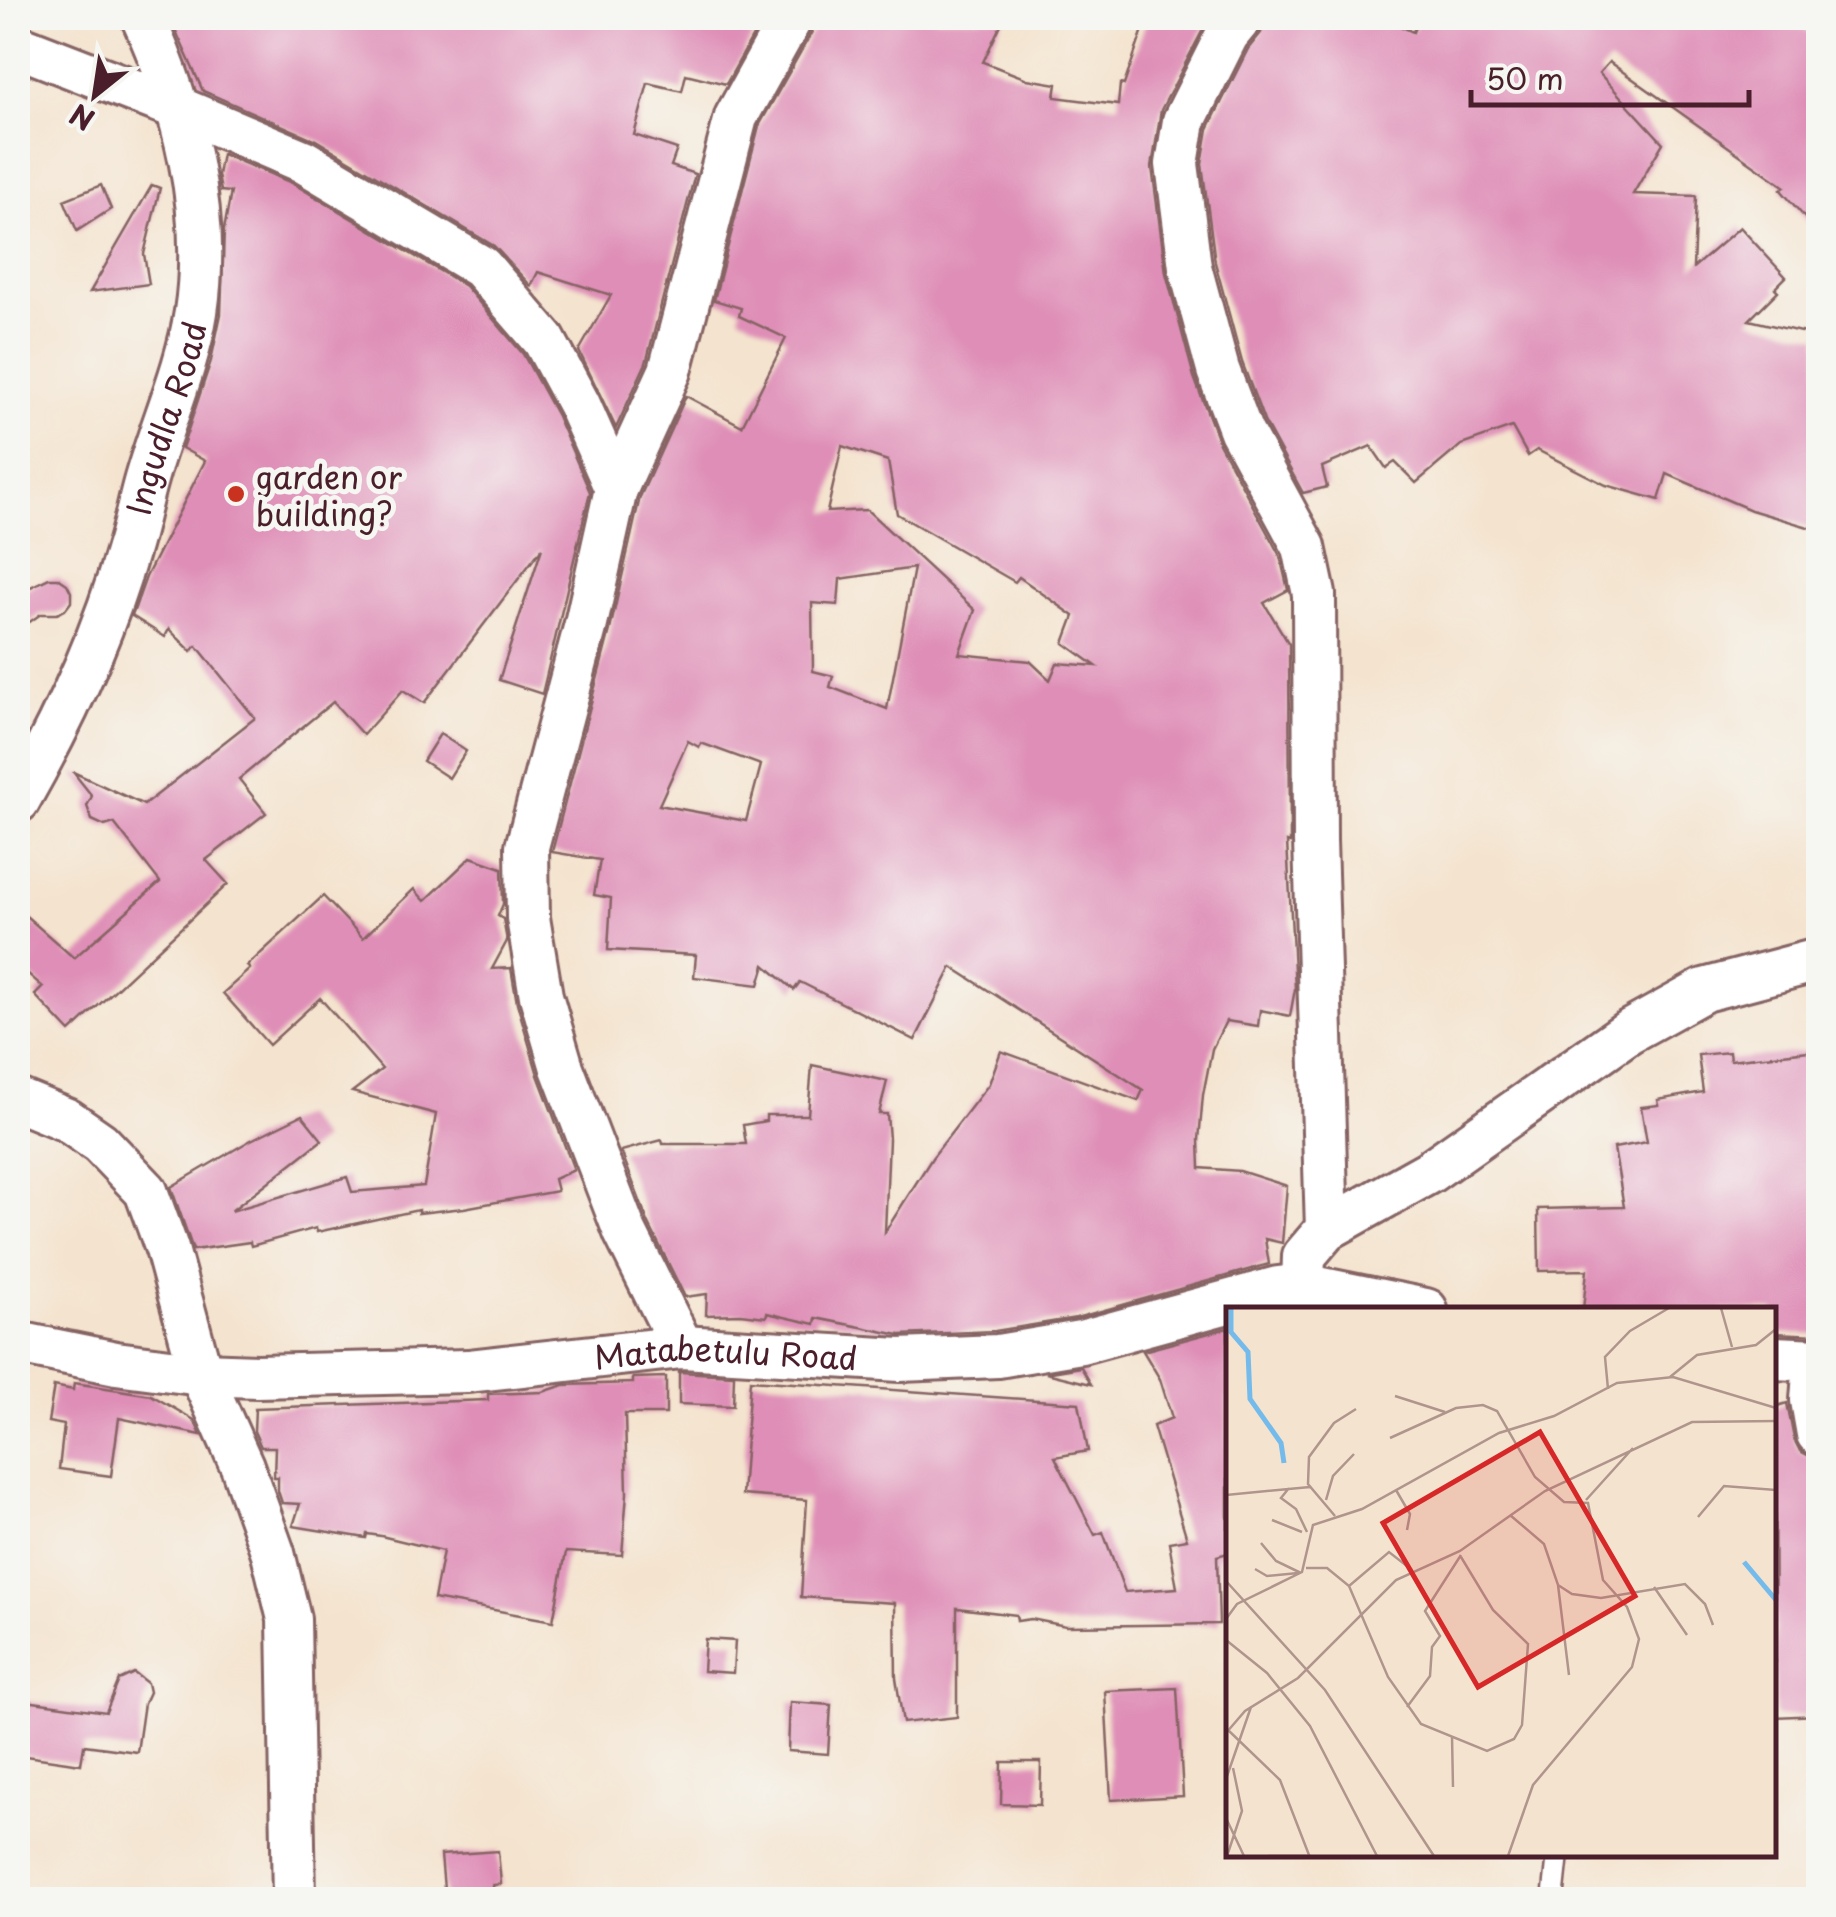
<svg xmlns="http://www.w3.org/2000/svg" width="1836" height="1917" font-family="'Playpen Sans',sans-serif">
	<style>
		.building { fill: #df8fb7; fill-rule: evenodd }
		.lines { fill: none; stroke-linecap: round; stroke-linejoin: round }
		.service-casing { stroke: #866464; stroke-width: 25 }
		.minor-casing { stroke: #866464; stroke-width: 48 }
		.service { stroke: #fff; stroke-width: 20 }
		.minor { stroke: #fff; stroke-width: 42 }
		.poi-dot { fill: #c8321e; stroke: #f6f6f2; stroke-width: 4 }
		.labels { text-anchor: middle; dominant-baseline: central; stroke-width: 10; stroke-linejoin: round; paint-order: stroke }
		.street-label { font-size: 32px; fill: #4a1f2b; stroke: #f6f6f2 }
		.poi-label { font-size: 32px; fill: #4a1f2b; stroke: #f6f6f2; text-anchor: start }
		.inset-river { fill: none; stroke: #74bbeb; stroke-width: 5 }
		.inset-road { fill: none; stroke: #b0958d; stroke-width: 2.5 }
		.view { fill: #d62828; fill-opacity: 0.15; stroke: #d62828; stroke-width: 5 }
		.inset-edge { fill: none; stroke: #4a1f2b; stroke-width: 5 }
	</style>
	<rect width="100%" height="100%" fill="#f6f6f2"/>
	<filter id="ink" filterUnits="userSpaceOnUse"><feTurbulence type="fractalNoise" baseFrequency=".01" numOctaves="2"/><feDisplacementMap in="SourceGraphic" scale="20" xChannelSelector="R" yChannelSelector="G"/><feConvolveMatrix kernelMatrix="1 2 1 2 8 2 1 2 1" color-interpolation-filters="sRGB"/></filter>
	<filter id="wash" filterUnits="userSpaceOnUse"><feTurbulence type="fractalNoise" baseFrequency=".0048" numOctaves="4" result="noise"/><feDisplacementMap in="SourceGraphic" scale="40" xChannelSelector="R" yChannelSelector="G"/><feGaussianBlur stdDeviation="2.25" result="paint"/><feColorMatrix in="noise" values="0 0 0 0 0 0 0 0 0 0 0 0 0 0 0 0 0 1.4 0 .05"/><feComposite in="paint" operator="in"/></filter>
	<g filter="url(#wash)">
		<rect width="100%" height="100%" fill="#f4e3ce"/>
		<g id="blocks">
			<g class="building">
				<polygon points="170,18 763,18 726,84 686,74 682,91 648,83 634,135 677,149 671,166 695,174 646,363 616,428 579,351 611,295 538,272 531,286 494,246 316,140 203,91"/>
				<path d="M816,18h188l-21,44 44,17 30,5 -2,13 63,8 2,-21 4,1 23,-67h62l-48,92 -9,57 14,106 28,104 25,66 61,113 8,34 -24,13 25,41 1,199 -3,-1 8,147 -5,27 -30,-6 -2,16 -32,-5 -14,28 -9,46 -4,45 1,28 40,3 47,15 -5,57 -17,-4 4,25 -193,54 -81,13 -95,4 -84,-17 -1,6 -48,-11 -1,4 -25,-3 -35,1 1,-21 -22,3 -37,-75 -27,-71 41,-11 1,4h83l-3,-19 23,-4v-6h42l4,-50 75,16 -8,33h8l2,25 -4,93 47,-74 57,-74 12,-33 137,50 5,-11 -191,-123 -37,73 -115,-58 -6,8 -29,-25 -6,20 -65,-8 2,-22 -88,-5 3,-52 -17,-3 6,-35 -48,-8 58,-222 30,-133 46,-101 56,30 44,-88 -47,-22 2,-8 -27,-8 45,-174 54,-96zM842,446l46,15 9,53 118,68 4,-5 55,39 -10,27 32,23 -39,-3 -7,17 -20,-19 -71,-7 16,-44 -108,-100 -40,2zM914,568l-27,141 -57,-22 3,-11 -20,-5 -1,-68 26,2 2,-26zM688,741l11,6 2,-4 60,22 -15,56 -87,-16z"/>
				<polygon points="1265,18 1383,18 1413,32 1419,18 1785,18 1818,37 1818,233 1781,190 1785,187 1609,62 1599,73 1663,143 1633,194 1696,196 1693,268 1740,227 1786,277 1775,288 1778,291 1749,320 1818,336 1818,499 1815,529 1751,510 1667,474 1659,500 1606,485 1537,450 1528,456 1512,427 1461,445 1416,483 1395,462 1386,468 1371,446 1322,467 1327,487 1303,493 1264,421 1242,362 1215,262 1202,164 1208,129 1248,49 1261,33"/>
				<polygon points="222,154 292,183 465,286 523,354 557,416 590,492 542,694 499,680 542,548 424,703 403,690 363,735 333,702 239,779 266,813 206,860 228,884 70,1032 35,995 43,987 18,965 18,909 74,958 160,882 114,823 105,826 92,820 87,806 92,796 73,772 144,805 255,718 197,646 191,651 169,629 165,637 132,616 146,577 205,461 182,448 211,361 221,314 224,230 231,192 221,191 218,175"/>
				<polygon points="101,185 111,209 77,231 64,200"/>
				<polygon points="152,185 160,188 144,254 149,284 90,292"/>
				<polygon points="49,578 58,578 67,584 71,592 71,602 65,610 57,614 41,614 18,630 18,593"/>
				<polygon points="440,734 466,751 449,778 423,761"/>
				<polygon points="471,857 502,868 503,904 498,916 503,919 507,941 492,969 511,968 517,1003 538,1075 574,1170 554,1179 557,1191 464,1208 418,1213 418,1210 317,1232 316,1228 251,1246 250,1242 193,1250 171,1187 251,1140 302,1115 322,1140 231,1211 347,1177 352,1192 424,1186 436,1114 352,1092 382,1069 320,998 269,1045 223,993 250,969 247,966 323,896 363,938 414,889 425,901"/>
				<polygon points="1818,1050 1818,1335 1774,1333 1774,1310 1583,1310 1587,1270 1539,1271 1538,1209 1624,1207 1614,1148 1647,1142 1641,1107 1659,1105 1658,1100 1703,1092 1698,1055 1729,1052 1730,1060"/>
				<polygon points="1228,1328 1228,1553 1217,1556 1219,1624 1066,1626 1031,1619 1017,1621 1016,1615 957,1608 957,1717 903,1723 896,1678 895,1603 801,1597 807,1500 742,1495 750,1380 1079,1403 1088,1451 1055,1457 1095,1535 1103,1532 1125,1592 1177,1588 1169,1542 1187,1539 1153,1426 1172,1418 1160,1379 1143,1351"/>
				<polygon points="1081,1367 1091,1384 1046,1373"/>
				<polygon points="679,1372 734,1375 733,1406 679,1404"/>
				<polygon points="666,1377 666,1414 625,1414 627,1493 622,1555 566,1552 553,1621 434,1599 443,1551 381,1536 367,1534 366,1538 293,1526 300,1504 282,1503 278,1491 278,1477 274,1477 275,1447 261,1447 254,1431 255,1408 488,1400 488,1394 543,1392 564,1385 633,1383 633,1378"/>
				<polygon points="74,1383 151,1395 194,1420 201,1435 119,1418 111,1476 59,1469 64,1425 48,1422 54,1386 73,1390"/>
				<polygon points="1787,1403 1794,1439 1800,1451 1813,1458 1818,1480 1818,1715 1775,1717 1774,1407"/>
				<polygon points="705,1639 735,1641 733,1673 703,1671"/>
				<polygon points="134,1673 147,1683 149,1692 144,1703 137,1752 84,1745 81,1764 18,1755 18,1700 106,1712 119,1680"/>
				<polygon points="1177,1688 1183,1796 1111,1800 1105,1691"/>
				<polygon points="790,1702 831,1705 828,1754 788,1751"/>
				<polygon points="1002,1762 1041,1762 1040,1805 1001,1804"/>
				<polygon points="498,1851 501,1884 493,1885 494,1900 445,1900 441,1855"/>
			</g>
		</g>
	</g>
	<g filter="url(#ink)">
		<use href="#blocks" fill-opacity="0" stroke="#866464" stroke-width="2.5"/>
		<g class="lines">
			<g class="service-casing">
				<polyline id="service" points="1553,1900 1558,1854"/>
			</g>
			<g class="minor-casing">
				<g id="minor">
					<polyline points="1241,18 1227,35 1184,121 1177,164 1190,267 1218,370 1241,431 1304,547 1314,594 1315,841 1327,1229"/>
					<polyline points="18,46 178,108 303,161 481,267 544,340 579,405 616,489 586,624 527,847 528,918 541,996 562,1068 625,1232 682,1347"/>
					<polyline points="616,489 670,371 736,117 791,18"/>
					<path id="s1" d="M18,801c45,-79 84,-162 109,-249 8,-24 12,-49 19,-73 16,-56 41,-110 50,-167 15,-99 -12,-205 -53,-294"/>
					<polyline points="18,1100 67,1120 100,1143 146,1191 167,1249 201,1374 242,1466 273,1553 289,1619 294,1900"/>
					<polyline points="1303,1285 1304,1256 1327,1229 1429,1172 1628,1032 1704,990 1818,960"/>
					<path id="s2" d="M18,1343l98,20 85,11 56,2 211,-5 214,-24 218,13 98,-4 83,-14 197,-54 25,-3 123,25"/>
					<polyline points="1774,1358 1818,1360"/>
					<polyline points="1815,1360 1812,1400 1818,1434"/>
				</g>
			</g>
			<use href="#service" class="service"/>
			<use href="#minor" class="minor"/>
		</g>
	</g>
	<circle class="poi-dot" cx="236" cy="494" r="10"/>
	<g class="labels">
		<g class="street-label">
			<text stroke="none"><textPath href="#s1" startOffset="412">Ingudla Road</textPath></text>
			<text stroke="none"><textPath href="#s2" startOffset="712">Matabetulu Road</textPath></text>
		</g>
		<g class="poi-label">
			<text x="256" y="476">garden or<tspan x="256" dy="37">building?</tspan></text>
		</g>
	</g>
	<g transform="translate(1226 1307)">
		<rect width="550" height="550" fill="#f4e3ce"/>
		<path class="inset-river" d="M5,1v24l17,20 2,47 31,44 3,20M518,255l32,38"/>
		<path class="inset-road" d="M495,1l11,39M444,70l27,-22 59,-10 20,-16M382,82l-3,-32 25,-26 39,-23M169,89l50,16M164,131l66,-30 27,-3 14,6 38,66 29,25 24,1 15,77 24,27 12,32 -7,28 -99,118 -25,71M63,181l-8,10 15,11 11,23M170,183l14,24 -3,16M0,188l84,-8M100,193l7,-24 21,-22M360,193l47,-52M284,208l34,29 14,41 14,9 29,4 84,-14 20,20 8,21M109,209l-27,-32 1,-27 25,-34 22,-14M472,210l26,-31 52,4M46,213l30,12M35,236l15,18 25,12M80,261h21l22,18 39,91 33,47 66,27 27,-12 8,-14 6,-81 -35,-34 -32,-53M29,262l12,7 31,-3M0,274l99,109 109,166M332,278l11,90M123,279l40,-34 23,18M428,280l33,48M0,312l11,-15 65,-32 11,-47 49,-16 137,-76 55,-17 63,-33 56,-6 103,31M0,333l41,33 43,53 67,130M181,400l23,-31 2,-29 8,-11 -15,-25 36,-56M2,423l52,50 29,75M0,426l19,-22 53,-33 98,-98 64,-29 85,-60 147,-69 84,-1M226,429l1,51M0,472l25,-72M0,511l18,38M1,549l15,-45 -9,-43M42,549h43"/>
		<path class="view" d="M314,125l95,164 -157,91 -95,-164z"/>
		<rect width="550" height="550" class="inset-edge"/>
	</g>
	<rect width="1836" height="1917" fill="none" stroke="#f6f6f2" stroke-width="60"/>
	<g transform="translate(95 95) rotate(210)" stroke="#f6f6f2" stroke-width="8" paint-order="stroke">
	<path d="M0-8L18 38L0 25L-18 38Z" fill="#4a1f2b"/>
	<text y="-15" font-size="28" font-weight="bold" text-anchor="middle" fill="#4a1f2b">N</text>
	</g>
	<path d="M1471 90v15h278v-15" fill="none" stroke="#4a1f2b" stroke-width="5"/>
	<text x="1486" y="90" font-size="30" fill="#4a1f2b" stroke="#f6f6f2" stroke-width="8" paint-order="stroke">50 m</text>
</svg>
